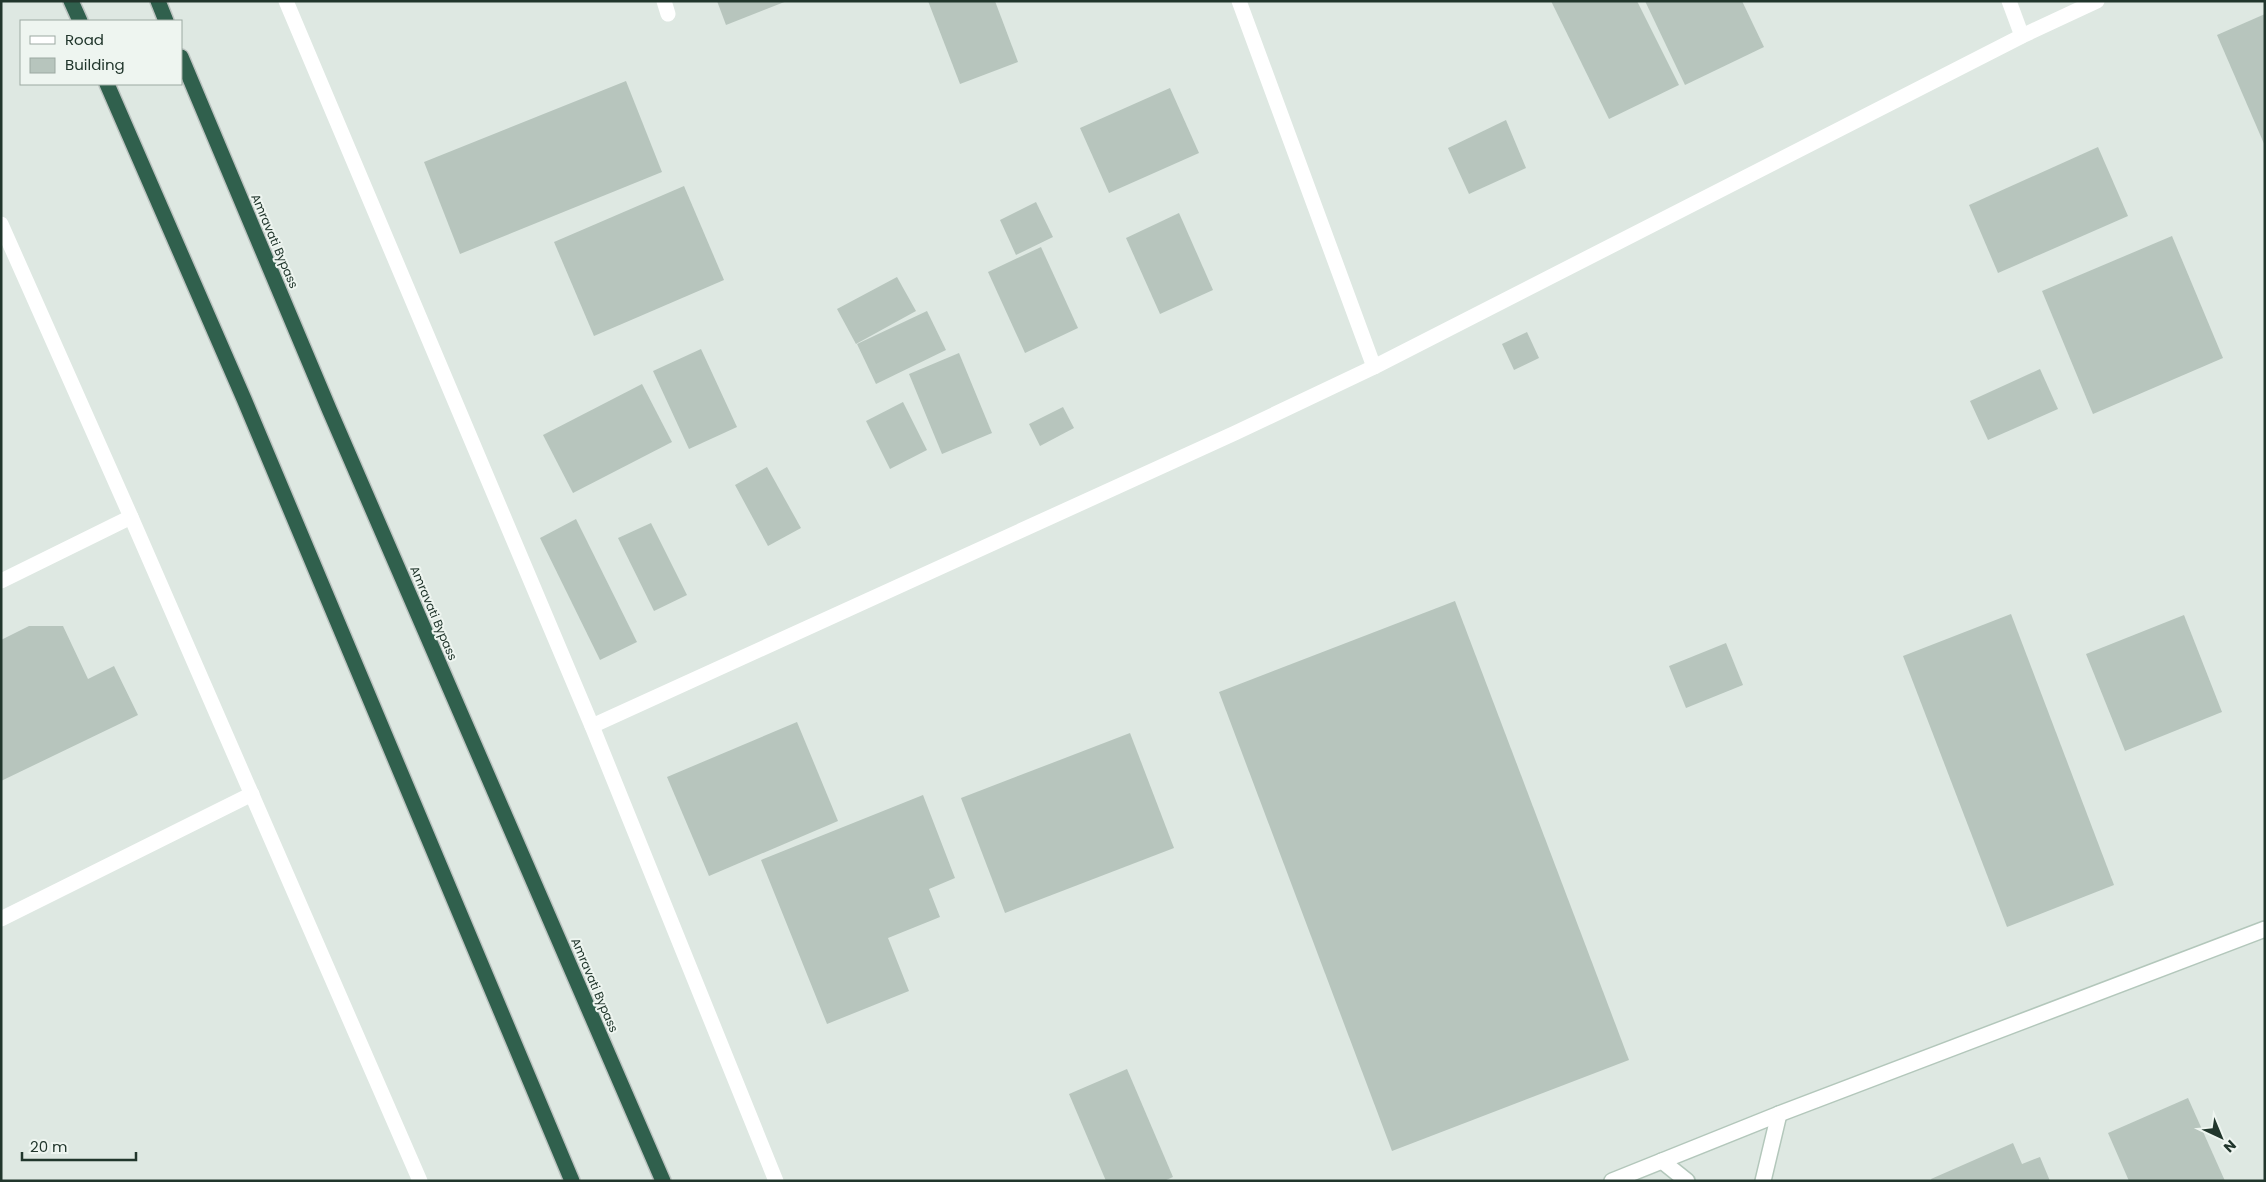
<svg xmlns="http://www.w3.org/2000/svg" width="2266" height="1182" font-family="Poppins,sans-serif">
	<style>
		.building { fill: #b7c5bd }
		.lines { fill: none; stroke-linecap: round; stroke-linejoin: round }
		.secondary-casing { stroke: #b3c7bb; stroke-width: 18 }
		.highway-casing { stroke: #bcc3c0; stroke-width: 18 }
		.lane { stroke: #fff; stroke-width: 15 }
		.secondary { stroke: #fff; stroke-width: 15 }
		.highway { stroke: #30604d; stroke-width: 15 }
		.labels { text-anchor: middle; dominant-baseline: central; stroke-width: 4; stroke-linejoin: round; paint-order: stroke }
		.street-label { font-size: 12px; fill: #21362c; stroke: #eef5f0 }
	</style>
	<rect width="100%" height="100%" fill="#dee8e2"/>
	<g class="building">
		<polygon points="717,1 787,1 726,25"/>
		<polygon points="928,1 995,1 1018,62 960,84"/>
		<polygon points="1551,1 1637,1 1679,85 1609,119"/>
		<polygon points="1645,1 1742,1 1764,47 1685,85"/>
		<polygon points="2265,14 2265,146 2217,35"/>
		<polygon points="626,81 662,172 460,254 424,162"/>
		<polygon points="1170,88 1199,153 1109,193 1080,128"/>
		<polygon points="1506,120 1526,168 1469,194 1448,148"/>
		<polygon points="2098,147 2128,216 1998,273 1969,205"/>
		<polygon points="684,186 724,280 594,336 554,242"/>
		<polygon points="1036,202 1053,237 1016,255 1000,220"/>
		<polygon points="1179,213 1213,290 1160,314 1126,238"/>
		<polygon points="2172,236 2223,358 2093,414 2042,291"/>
		<polygon points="1041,247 1078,328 1025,353 988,272"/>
		<polygon points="897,277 916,311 856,344 837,309"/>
		<polygon points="927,311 946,350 876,384 857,344"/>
		<polygon points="1527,332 1539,358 1514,370 1502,344"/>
		<polygon points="701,349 737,427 689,449 653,371"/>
		<polygon points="959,353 992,433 942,454 909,374"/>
		<polygon points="2040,369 2058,409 1988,440 1970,401"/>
		<polygon points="642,384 672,442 573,493 543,435"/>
		<polygon points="903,402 927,450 890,469 866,421"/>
		<polygon points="1063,407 1074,428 1040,446 1029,424"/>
		<polygon points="767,467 801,528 768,546 735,485"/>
		<polygon points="576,519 637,642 600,660 540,538"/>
		<polygon points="651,523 687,595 654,611 618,538"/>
		<polygon points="1455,601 1629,1060 1392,1151 1219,692"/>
		<polygon points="2011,614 2114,885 2007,927 1903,656"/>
		<polygon points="2184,615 2222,712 2125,751 2086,654"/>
		<polygon points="29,626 63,626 88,679 114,666 138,715 1,781 1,640"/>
		<polygon points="1726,643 1743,685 1686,708 1669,666"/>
		<polygon points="797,722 838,821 709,876 667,777"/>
		<polygon points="1130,733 1174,848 1005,913 961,798"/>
		<polygon points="923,795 955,878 929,889 940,917 888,938 909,991 827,1024 761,860"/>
		<polygon points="1127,1069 1173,1177 1164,1181 1106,1181 1069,1094"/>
		<polygon points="2188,1098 2225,1181 2129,1181 2108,1133"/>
		<polygon points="2013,1143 2022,1164 2040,1157 2050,1181 1932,1181 1931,1179"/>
	</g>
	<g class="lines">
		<g class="secondary-casing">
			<g id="secondary">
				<polyline points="1662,1161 1687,1181"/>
				<polyline points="1612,1181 1779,1114 2265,929"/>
				<polyline points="1763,1181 1779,1114"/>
			</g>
		</g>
		<g class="highway-casing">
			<g id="highway">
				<polyline points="71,1 80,21"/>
				<polyline points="158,1 166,21"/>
				<polyline points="181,57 329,409 663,1181"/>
				<polyline points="107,84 244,399 572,1181"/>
			</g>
		</g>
		<g class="lane">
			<polyline points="286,1 592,726 776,1181"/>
			<polyline points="664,1 668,14"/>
			<polyline points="1239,1 1374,367"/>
			<polyline points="2009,1 2022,36"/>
			<polyline points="1,224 131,517 420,1181"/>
			<polyline points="1,581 131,517"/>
			<polyline points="592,726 1235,433 1374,367 2022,36 2097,1"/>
			<polyline points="1,919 252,794"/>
		</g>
		<use href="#secondary" class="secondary"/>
		<use href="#highway" class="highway"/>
	</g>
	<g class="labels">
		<g class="street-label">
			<text transform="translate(275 241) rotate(67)">Amravati Bypass</text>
			<text transform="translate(434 613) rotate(67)">Amravati Bypass</text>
			<text transform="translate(595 985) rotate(67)">Amravati Bypass</text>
		</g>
	</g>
	<rect width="2266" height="1182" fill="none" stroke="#21362c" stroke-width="5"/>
	<rect x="20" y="20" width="162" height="65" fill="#eef5f0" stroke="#9ca9a2"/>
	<rect x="30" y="36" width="25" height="8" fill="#ffffff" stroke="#9ca9a2"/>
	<text x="65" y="45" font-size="15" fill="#21362c">Road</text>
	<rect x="30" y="58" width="25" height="15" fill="#b7c5bd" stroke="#9ca9a2"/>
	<text x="65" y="70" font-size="15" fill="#21362c">Building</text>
	<g transform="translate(2221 1137) rotate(136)" stroke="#eef5f0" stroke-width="4" paint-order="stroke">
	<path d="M0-4L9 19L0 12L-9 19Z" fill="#21362c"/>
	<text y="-8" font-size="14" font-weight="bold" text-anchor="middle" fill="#21362c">N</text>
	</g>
	<path d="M22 1152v8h114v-8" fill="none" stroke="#21362c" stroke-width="2.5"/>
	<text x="30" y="1152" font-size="15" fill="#21362c" stroke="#eef5f0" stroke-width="4" paint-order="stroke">20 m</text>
</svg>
